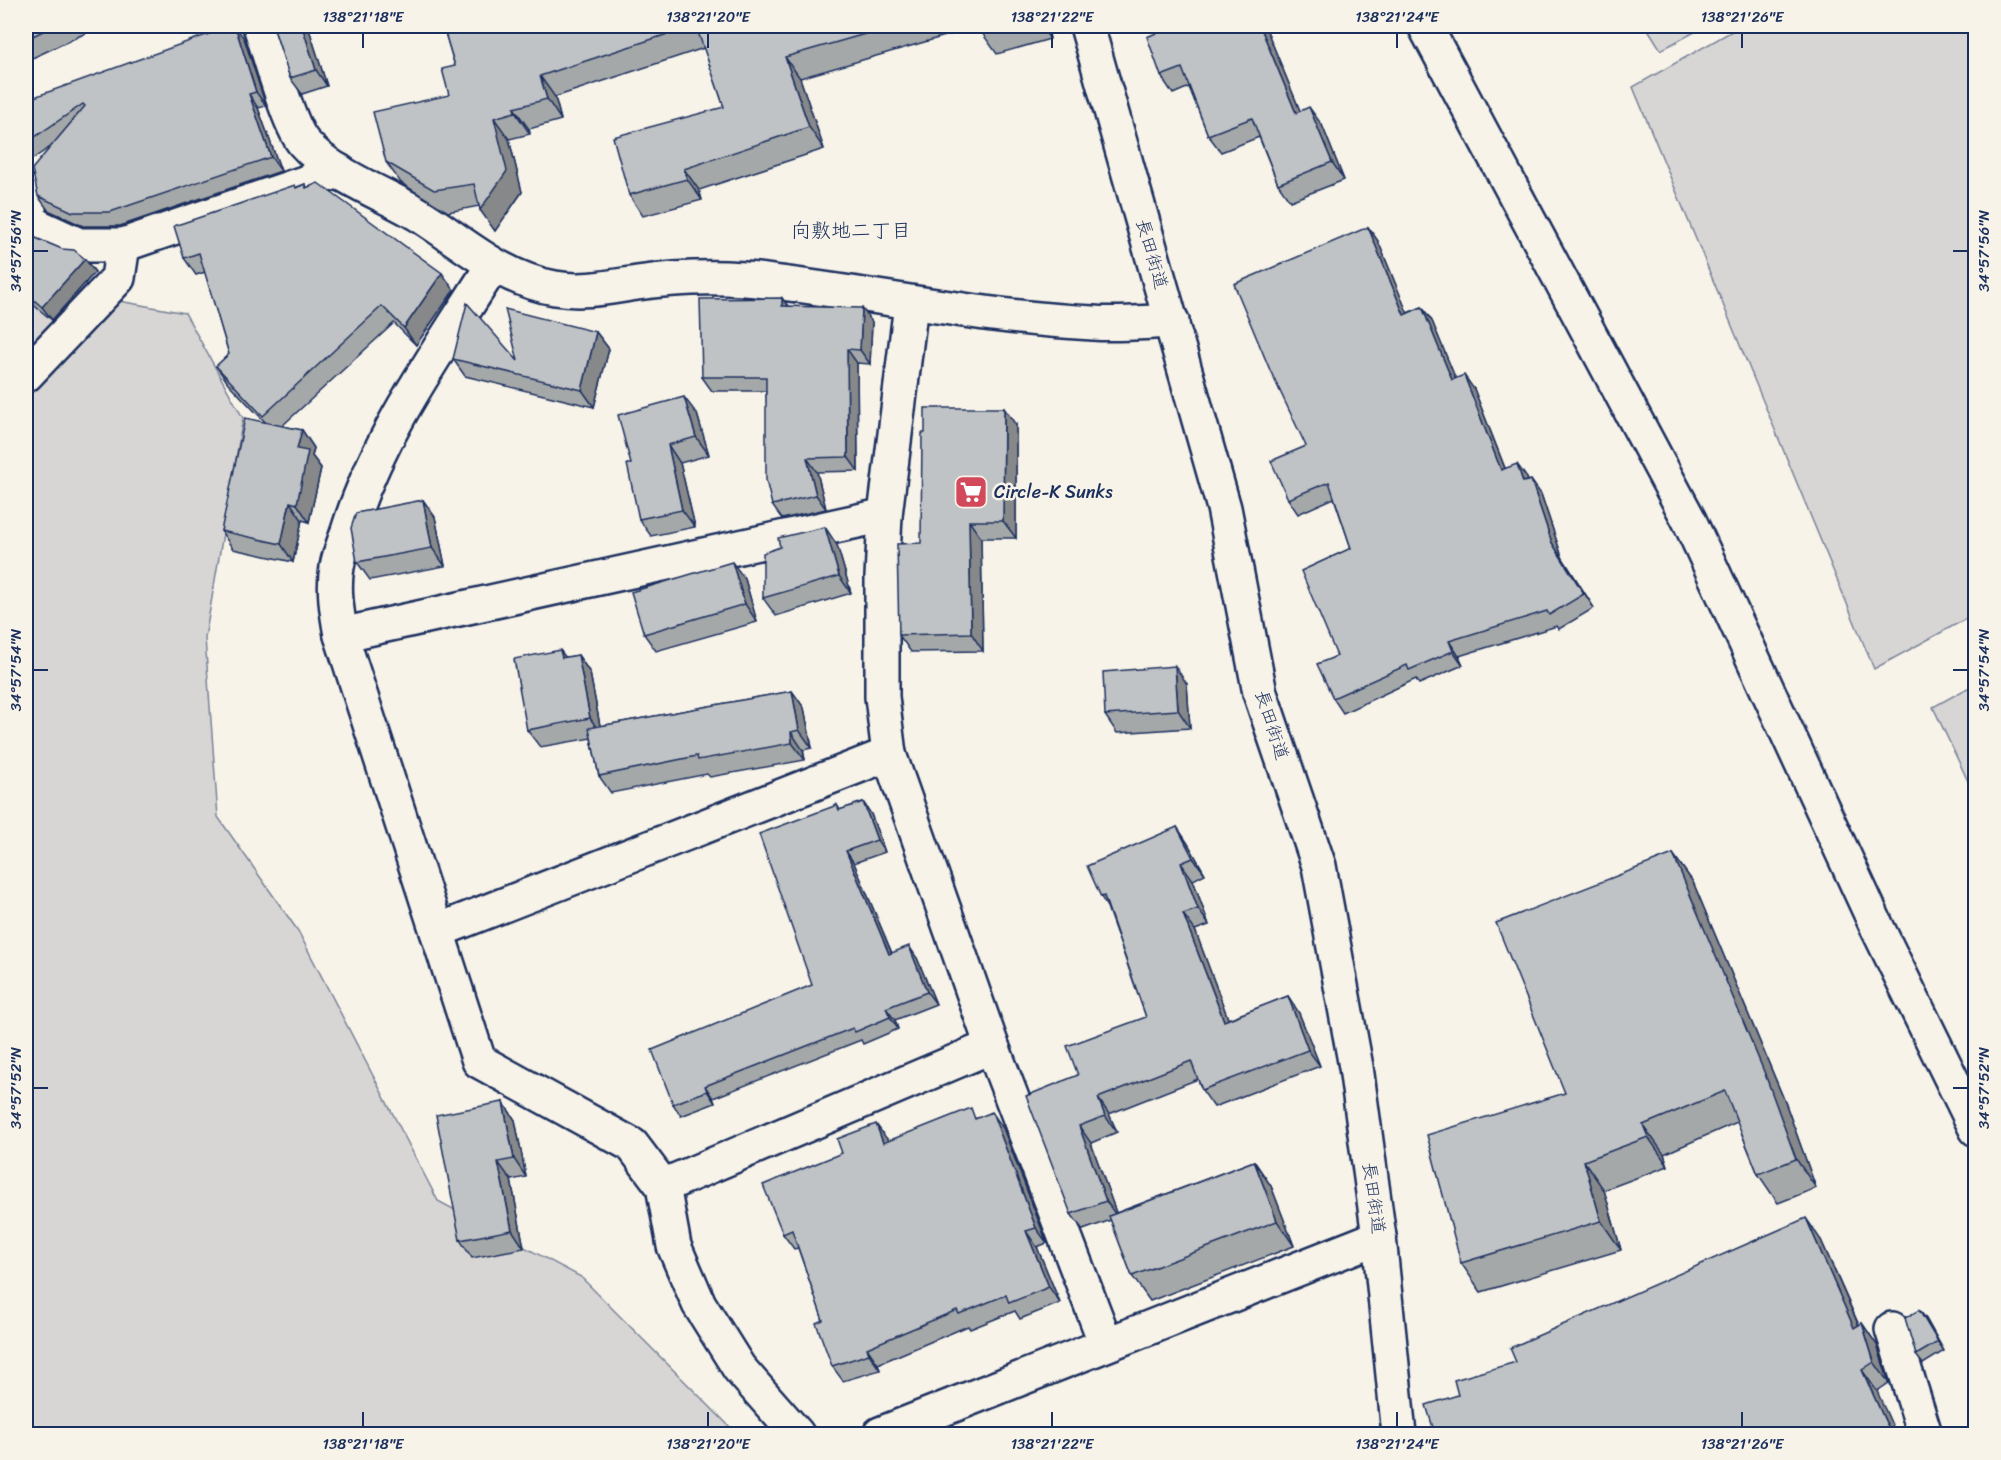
<svg xmlns="http://www.w3.org/2000/svg" width="2001" height="1460" font-family="Sriracha,'Klee One',sans-serif">
	<style>
		.green { fill: #d7d6d4; stroke: #798299; stroke-width: 1.5 }
		.lines { fill: none; stroke-linecap: round; stroke-linejoin: round }
		.minor-casing { stroke: #1b2f5e; stroke-width: 38 }
		.major-casing { stroke: #1b2f5e; stroke-width: 38 }
		.minor { stroke: #f7f3e8; stroke-width: 33 }
		.major { stroke: #f7f3e8; stroke-width: 33 }
		.wall { fill: #a5a8a9; stroke: #1b2f5e; stroke-width: 1.5 }
		.shaded-wall { fill: #86888a; stroke: #1b2f5e; stroke-width: 1.5 }
		.building { fill: #c0c3c5; stroke: #1b2f5e; stroke-width: 1.5 }
		.ticks { fill: none; stroke: #1b2f5e; stroke-width: 2 }
		.labels { text-anchor: middle; dominant-baseline: central; stroke-width: 5; stroke-linejoin: round; paint-order: stroke }
		.street-label { font-size: 18px; fill: #1b2f5e; stroke: #f7f3e8 }
		.poi-label { font-size: 18px; fill: #1b2f5e; stroke: #f7f3e8; text-anchor: start }
		.neighbourhood-label { font-size: 20px; fill: #1b2f5e; stroke: #f7f3e8 }
		.neatline { fill: none; stroke: #1b2f5e; stroke-width: 2 }
		.ticks-label { font-size: 15px; text-anchor: middle; fill: #1b2f5e }
	</style>
	<rect width="100%" height="100%" fill="#f7f3e8"/>
	<filter id="ink" filterUnits="userSpaceOnUse"><feTurbulence type="fractalNoise" baseFrequency=".0167" numOctaves="2"/><feDisplacementMap in="SourceGraphic" scale="12" xChannelSelector="R" yChannelSelector="G"/><feConvolveMatrix kernelMatrix="1 2 1 2 8 2 1 2 1" color-interpolation-filters="sRGB"/></filter>
	<g filter="url(#ink)">
		<g class="green">
			<polygon points="1646,26 1706,26 1661,50"/>
			<polygon points="1741,26 1975,26 1975,614 1874,669 1633,87"/>
			<polygon points="26,242 108,299 185,313 243,418 205,638 218,817 298,931 438,1201 581,1277 737,1434 26,1434"/>
			<polygon points="1975,684 1975,796 1933,707"/>
		</g>
		<g class="lines">
			<g class="minor-casing">
				<g id="minor">
					<path d="M260,26c9,25 28,99 44,117 29,33 77,49 114,71 45,28 83,65 137,74 28,5 54,-1 82,-5 44,-6 92,-7 136,-1 107,13 212,36 320,41 26,2 53,-1 79,-2"/>
					<polyline points="1425,26 1689,520 1877,927 1976,1129"/>
					<polyline points="26,192 31,223"/>
					<polyline points="26,224 31,223 79,245 123,245 339,171"/>
					<path d="M493,265c-53,84 -114,168 -144,263 -4,13 -10,26 -12,39 -4,22 0,46 4,68l138,426 153,84 31,41 11,60 25,58 40,64 58,66"/>
					<polyline points="911,304 885,515 882,577 882,697 889,754 992,1046 1106,1344"/>
					<polyline points="26,375 118,278 123,245"/>
					<polyline points="341,635 885,515"/>
					<polyline points="437,931 889,754"/>
					<polyline points="663,1186 992,1046"/>
					<polyline points="1892,1329 1925,1434"/>
					<polyline points="880,1434 1379,1237"/>
				</g>
			</g>
			<g class="major-casing">
				<polyline id="major" points="1087,26 1224,508 1260,693 1319,866 1356,1067 1379,1237 1399,1434"/>
			</g>
			<use href="#minor" class="minor"/>
			<use href="#major" class="major"/>
		</g>
		<g class="wall">
			<polygon points="26,26 101,26 26,61"/>
			<polygon points="273,26 308,26 327,86 302,94 290,78"/>
			<polygon points="443,26 491,26 492,30 508,26 1047,26 1050,39 997,54 982,33 980,26 800,78 824,149 699,190 702,200 643,216 629,195 724,107 704,48 555,97 561,120 529,129 530,134 509,139 522,192 495,231 479,206 448,212 401,183 386,162 449,95 455,66"/>
			<polygon points="1265,26 1300,111 1322,125 1344,180 1290,201 1278,184 1259,137 1221,152 1208,135 1189,87 1173,94 1161,76"/>
			<polygon points="244,38 266,106 258,108 281,171 120,226 83,226 48,210 38,196 52,146 31,160 26,153 26,100"/>
			<polygon points="305,184 307,187 454,290 416,345 394,323 282,426 302,430 314,448 312,456 321,468 309,522 302,520 293,562 233,549 221,531 266,423 228,383 216,366 229,354 205,272 196,275 184,258 297,187"/>
			<polygon points="1368,227 1378,241 1407,313 1422,307 1432,321 1455,378 1474,389 1505,468 1527,478 1528,481 1541,494 1562,557 1594,608 1559,629 1557,626 1459,656 1463,665 1419,684 1416,679 1343,713 1333,698 1337,656 1351,548 1334,498 1298,514 1288,499 1306,446"/>
			<polygon points="26,234 85,259 95,272 52,320 26,299"/>
			<polygon points="782,298 788,306 872,322 870,364 857,363 858,471 817,472 826,509 782,519 772,505 766,391 712,391 702,377"/>
			<polygon points="596,332 609,349 594,407 465,376 453,359 518,361"/>
			<polygon points="697,414 709,455 680,463 695,527 651,536 639,519 631,464"/>
			<polygon points="1016,425 1016,538 981,538 983,651 911,652 899,635"/>
			<polygon points="423,500 435,517 445,566 370,580 357,562"/>
			<polygon points="837,545 851,593 776,616 763,598"/>
			<polygon points="745,579 757,622 656,651 644,634"/>
			<polygon points="578,655 590,673 600,726 792,691 804,708 812,748 803,750 805,760 710,777 707,774 611,793 599,776 591,738 540,747 527,730 566,657"/>
			<polygon points="1187,684 1190,728 1117,733 1105,715"/>
			<polygon points="863,802 871,814 885,852 854,863 892,953 917,958 936,1004 895,1020 898,1029 863,1044 861,1040 713,1098 715,1103 681,1116 673,1104 812,985 837,805 840,810"/>
			<polygon points="1177,827 1188,844 1205,874 1193,880 1209,925 1195,930 1228,1019 1288,996 1299,1013 1320,1066 1214,1107 1202,1090 1198,1079 1109,1114 1117,1132 1091,1143 1116,1213 1254,1161 1271,1186 1294,1246 1150,1301 1132,1276 1111,1220 1083,1230 1071,1214 1078,1075 1146,1017 1107,907 1101,897"/>
			<polygon points="1673,854 1693,882 1785,1102 1816,1188 1778,1203 1758,1174 1737,1122 1664,1154 1668,1166 1604,1190 1621,1250 1481,1292 1461,1263 1565,1093"/>
			<polygon points="503,1102 515,1120 526,1177 511,1180 524,1248 472,1258 460,1240"/>
			<polygon points="977,1118 1003,1128 1047,1243 1037,1247 1060,1303 1020,1319 1015,1311 970,1329 968,1326 878,1364 880,1370 843,1381 832,1366 823,1320 798,1248 794,1249 783,1234 887,1139 888,1142"/>
			<polygon points="1821,1240 1859,1325 1862,1323 1877,1345 1889,1383 1877,1391 1458,1395 1516,1362"/>
			<polygon points="1919,1310 1926,1319 1944,1351 1923,1364 1916,1355"/>
		</g>
		<g class="shaded-wall">
			<polygon points="235,26 244,38 266,106 256,92"/>
			<polygon points="302,26 308,26 327,86 316,70"/>
			<polygon points="483,26 491,26 500,54 485,32"/>
			<polygon points="1041,26 1047,26 1050,39"/>
			<polygon points="1260,26 1265,26 1308,130 1296,113"/>
			<polygon points="785,57 800,78 824,149 809,127"/>
			<polygon points="540,76 555,97 561,120 547,99"/>
			<polygon points="249,94 258,108 281,171 271,157"/>
			<polygon points="1309,107 1322,125 1344,180 1332,162"/>
			<polygon points="514,108 529,129 530,134 515,112"/>
			<polygon points="494,118 509,139 522,192 495,231 480,210"/>
			<polygon points="684,169 699,190 702,200 687,179"/>
			<polygon points="1368,227 1378,241 1414,329 1404,315"/>
			<polygon points="85,259 95,272 52,320 42,307"/>
			<polygon points="442,273 454,290 416,345 404,328"/>
			<polygon points="782,298 792,312 782,306"/>
			<polygon points="1422,307 1432,321 1462,394 1452,380"/>
			<polygon points="862,308 872,322 870,364 860,350"/>
			<polygon points="596,332 609,349 594,407 582,390"/>
			<polygon points="847,349 857,363 858,471 848,457"/>
			<polygon points="1464,375 1474,389 1511,484 1501,470"/>
			<polygon points="684,397 697,414 709,455 696,437"/>
			<polygon points="1004,408 1016,425 1016,538 1003,521"/>
			<polygon points="302,430 314,448 312,456 321,468 309,522 297,504 297,449"/>
			<polygon points="668,445 680,463 695,527 682,510"/>
			<polygon points="807,458 817,472 826,509 816,495"/>
			<polygon points="1517,464 1527,478 1533,496 1523,482"/>
			<polygon points="1531,480 1541,494 1562,557 1594,608 1552,543"/>
			<polygon points="423,500 435,517 445,566 432,548"/>
			<polygon points="290,502 302,520 293,562 281,544"/>
			<polygon points="969,521 981,538 983,651 971,633"/>
			<polygon points="825,527 837,545 851,593 839,576"/>
			<polygon points="732,562 745,579 757,622 745,604"/>
			<polygon points="1449,641 1459,656 1463,665 1453,651"/>
			<polygon points="560,650 573,667 562,658"/>
			<polygon points="578,655 590,673 602,736 590,718"/>
			<polygon points="1175,666 1187,684 1190,728 1178,710"/>
			<polygon points="792,691 804,708 812,748 799,730"/>
			<polygon points="791,732 803,750 805,760 792,743"/>
			<polygon points="863,802 871,814 885,852 877,840"/>
			<polygon points="1177,827 1188,844 1205,874 1193,858"/>
			<polygon points="846,851 854,863 897,966 889,954"/>
			<polygon points="1673,854 1693,882 1785,1102 1816,1188 1796,1159"/>
			<polygon points="1181,863 1193,880 1209,925 1198,909"/>
			<polygon points="1183,914 1195,930 1235,1037 1224,1021"/>
			<polygon points="909,946 917,958 936,1004 927,992"/>
			<polygon points="1288,996 1299,1013 1320,1066 1308,1050"/>
			<polygon points="886,1008 895,1020 898,1029 890,1017"/>
			<polygon points="705,1086 713,1098 715,1103 707,1091"/>
			<polygon points="1098,1098 1109,1114 1117,1132 1105,1116"/>
			<polygon points="503,1102 515,1120 526,1177 514,1159"/>
			<polygon points="992,1112 1003,1128 1047,1243 1036,1228"/>
			<polygon points="876,1124 887,1139 894,1159 883,1143"/>
			<polygon points="1643,1125 1664,1154 1668,1166 1648,1137"/>
			<polygon points="1079,1126 1091,1143 1118,1218 1106,1201"/>
			<polygon points="1254,1161 1271,1186 1294,1246 1277,1221"/>
			<polygon points="1584,1161 1604,1190 1621,1250 1601,1221"/>
			<polygon points="498,1162 511,1180 524,1248 512,1230"/>
			<polygon points="1806,1218 1821,1240 1869,1349 1854,1328"/>
			<polygon points="1026,1231 1037,1247 1060,1303 1049,1287"/>
			<polygon points="1919,1310 1926,1319 1944,1351 1938,1342"/>
			<polygon points="1862,1323 1877,1345 1889,1383 1874,1362"/>
			<polygon points="867,1348 878,1364 880,1370 869,1354"/>
			<polygon points="1862,1370 1877,1391 1896,1434 1891,1434"/>
		</g>
		<g class="building">
			<polygon points="26,26 54,26 26,39"/>
			<polygon points="231,26 235,26 256,92 249,94 271,157 110,212 73,212 38,196 32,169 85,106 83,104 26,143 26,100"/>
			<polygon points="273,26 302,26 316,70 290,78"/>
			<polygon points="443,26 483,26 485,32 508,26 692,26 540,76 547,99 514,108 515,112 494,118 507,171 480,210 474,184 434,190 386,162 373,112 449,95 442,69 455,66"/>
			<polygon points="696,26 893,26 785,57 809,127 684,169 687,179 629,195 613,137 724,107"/>
			<polygon points="980,26 1008,26 982,33"/>
			<polygon points="1172,26 1260,26 1296,113 1309,107 1332,162 1278,184 1252,118 1208,135 1182,68 1161,76 1147,37"/>
			<polygon points="318,183 442,273 404,328 382,306 263,416 216,366 229,354 199,253 184,258 174,226 295,185 296,188 305,184 306,188"/>
			<polygon points="1368,227 1404,315 1422,307 1452,380 1464,375 1501,470 1517,464 1523,482 1531,480 1552,543 1584,594 1549,615 1547,611 1449,641 1453,651 1409,670 1407,665 1333,698 1317,664 1337,656 1301,571 1351,548 1329,482 1288,499 1271,461 1306,446 1270,370 1234,284"/>
			<polygon points="26,234 62,249 74,250 85,259 42,307 26,293"/>
			<polygon points="782,298 782,306 862,308 860,350 847,349 848,457 807,458 816,495 772,505 766,480 766,377 702,377 700,299"/>
			<polygon points="467,303 518,361 505,309 596,332 582,390 453,359"/>
			<polygon points="684,397 696,437 668,445 682,510 639,519 627,464 631,464 618,415"/>
			<polygon points="925,408 1004,408 1003,521 969,521 971,633 899,635 897,544 921,543 922,433 925,433"/>
			<polygon points="245,418 302,430 297,449 308,451 297,504 290,502 281,544 221,531"/>
			<polygon points="423,500 432,548 357,562 351,528 356,513"/>
			<polygon points="825,527 839,576 763,598 763,553 780,547 778,538"/>
			<polygon points="732,562 745,604 644,634 631,592"/>
			<polygon points="560,650 562,658 578,655 590,718 527,730 514,659"/>
			<polygon points="1175,666 1178,710 1105,715 1103,672"/>
			<polygon points="792,691 799,730 791,732 792,743 698,760 697,756 599,776 589,728"/>
			<polygon points="863,802 877,840 846,851 889,954 909,946 927,992 886,1008 890,1017 855,1032 853,1028 705,1086 707,1091 673,1104 652,1050 812,985 759,834 837,805 839,810"/>
			<polygon points="1177,827 1193,858 1181,863 1198,909 1183,914 1224,1021 1288,996 1308,1050 1202,1090 1191,1061 1098,1098 1105,1116 1079,1126 1106,1201 1071,1214 1026,1096 1078,1075 1067,1046 1146,1017 1104,896 1101,897 1087,866"/>
			<polygon points="1673,854 1765,1074 1796,1159 1758,1174 1725,1091 1643,1125 1648,1137 1584,1161 1601,1221 1461,1263 1427,1135 1565,1093 1496,923"/>
			<polygon points="503,1102 514,1159 498,1162 512,1230 460,1240 436,1115"/>
			<polygon points="971,1108 975,1119 992,1112 1036,1228 1026,1231 1049,1287 1009,1303 1006,1295 959,1314 957,1310 867,1348 869,1354 832,1366 816,1323 823,1320 792,1230 783,1234 763,1185 842,1153 837,1139 876,1124 883,1143"/>
			<polygon points="1254,1161 1277,1221 1132,1276 1109,1216"/>
			<polygon points="1806,1218 1854,1328 1862,1323 1874,1362 1862,1370 1891,1434 1435,1434 1426,1405 1458,1395 1454,1380 1516,1362 1510,1348"/>
			<polygon points="1919,1310 1938,1342 1916,1355 1905,1318"/>
		</g>
	</g>
	<path class="ticks" d="M363,33v15M708,33v15M1052,33v15M1397,33v15M1742,33v15M33,251h15M1953,251h15M33,670h15M1953,670h15M33,1088h15M1953,1088h15M363,1412v15M708,1412v15M1052,1412v15M1397,1412v15M1742,1412v15"/>
	<defs>
		<g id="supermarket-square" transform="scale(1.725)"><rect x="-9" y="-9" width="18" height="18" rx="4" fill="#d1495b" stroke="#f7f3e8"/><path d="M-6-5.5h2.5l.6 2H6L4.5 2H-2.5L-4.4-4H-6ZM-1.5 3.2a1.3 1.3 0 1 0 .1 0ZM3 3.2a1.3 1.3 0 1 0 .1 0Z" fill="#fff"/></g>
	</defs>
	<g fill-rule="evenodd">
		<use href="#supermarket-square" x="971" y="492"/>
	</g>
	<g class="labels">
		<g class="street-label">
			<text transform="translate(1152 254) rotate(74)">長田街道</text>
			<text transform="translate(1272 725) rotate(72)">長田街道</text>
			<text transform="translate(1374 1198) rotate(82)">長田街道</text>
		</g>
		<g class="poi-label">
			<text x="994" y="492">Circle-K Sunks</text>
		</g>
		<g class="neighbourhood-label">
			<text x="851" y="230">向敷地二丁目</text>
		</g>
	</g>
	<rect width="2001" height="1460" fill="none" stroke="#f7f3e8" stroke-width="66"/>
	<rect x="33" y="33" width="1935" height="1394" class="neatline"/>
	<g class="ticks-label">
		<text x="363" y="22">138°21'18"E</text>
		<text x="708" y="22">138°21'20"E</text>
		<text x="1052" y="22">138°21'22"E</text>
		<text x="1397" y="22">138°21'24"E</text>
		<text x="1742" y="22">138°21'26"E</text>
		<text transform="translate(16 251) rotate(-90)" y="5">34°57'56"N</text>
		<text transform="translate(1984 251) rotate(-90)" y="5">34°57'56"N</text>
		<text transform="translate(16 670) rotate(-90)" y="5">34°57'54"N</text>
		<text transform="translate(1984 670) rotate(-90)" y="5">34°57'54"N</text>
		<text transform="translate(16 1088) rotate(-90)" y="5">34°57'52"N</text>
		<text transform="translate(1984 1088) rotate(-90)" y="5">34°57'52"N</text>
		<text x="363" y="1449">138°21'18"E</text>
		<text x="708" y="1449">138°21'20"E</text>
		<text x="1052" y="1449">138°21'22"E</text>
		<text x="1397" y="1449">138°21'24"E</text>
		<text x="1742" y="1449">138°21'26"E</text>
	</g>
</svg>
